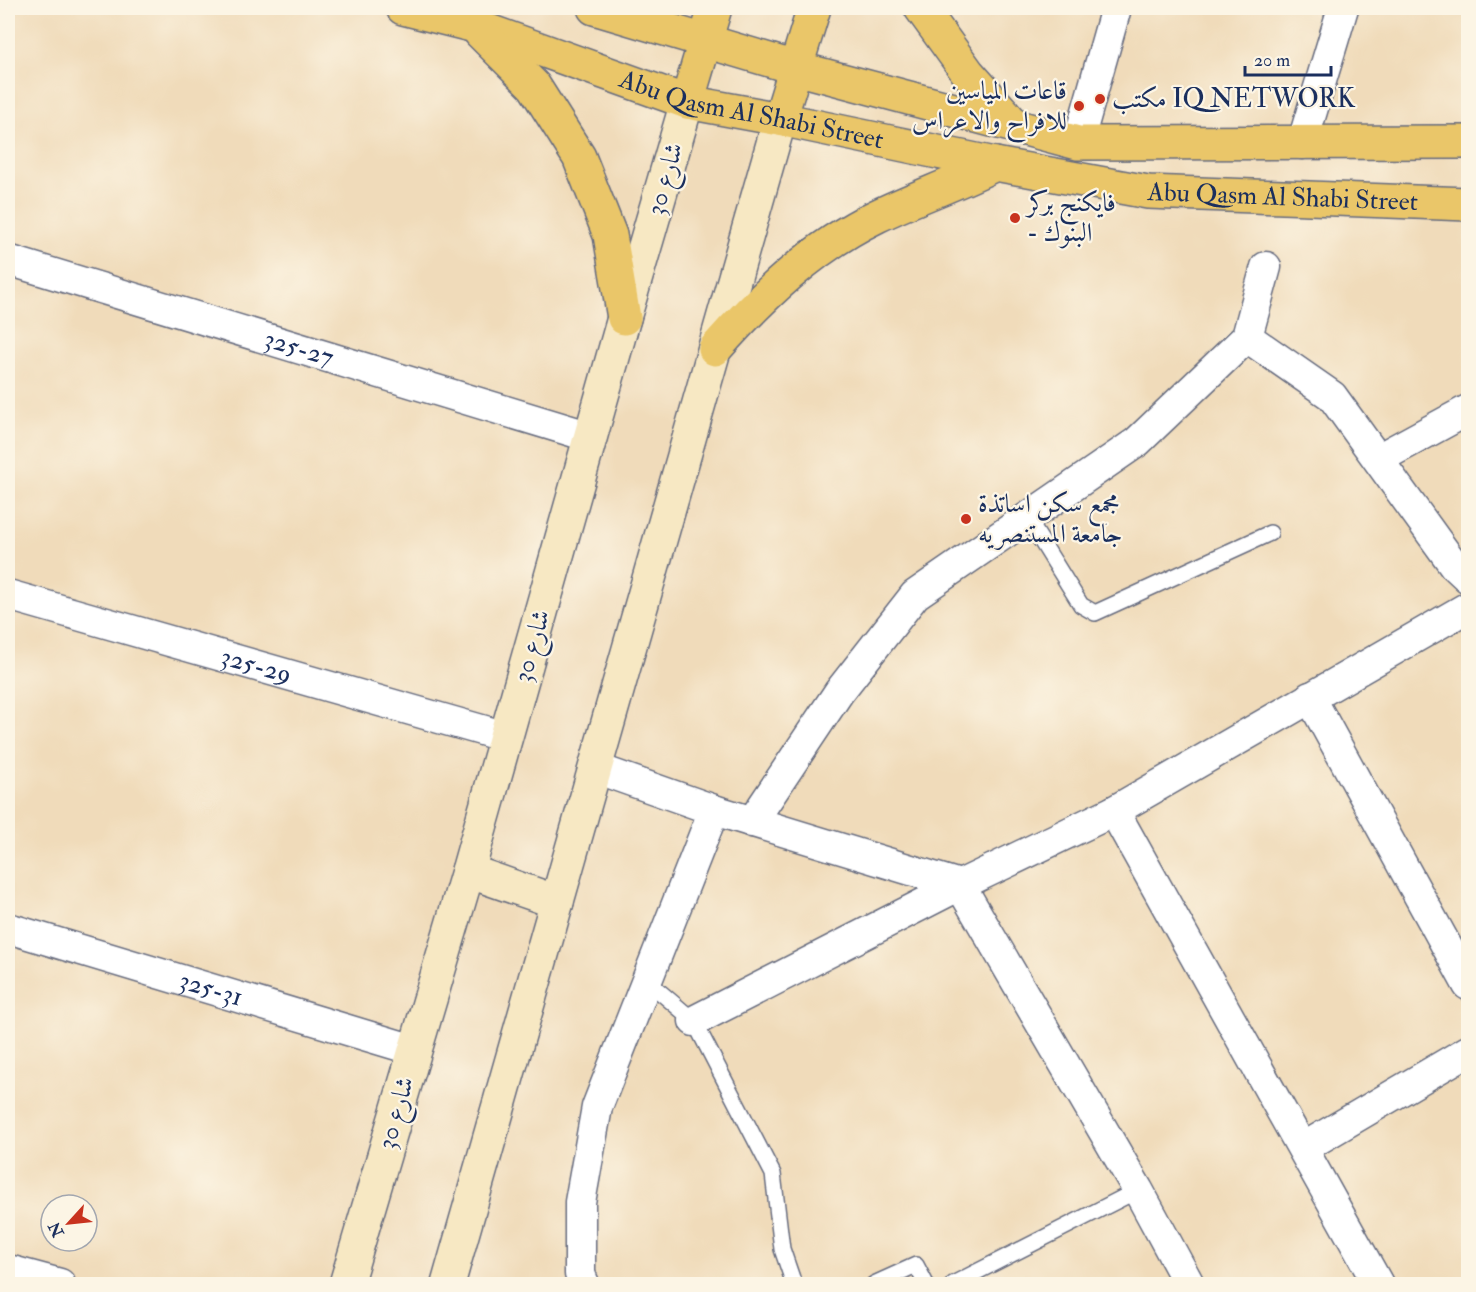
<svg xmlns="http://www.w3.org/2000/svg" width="1476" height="1292" font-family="'IM FELL Double Pica',Amiri,serif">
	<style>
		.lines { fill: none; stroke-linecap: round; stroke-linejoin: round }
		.service-casing { stroke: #666b7e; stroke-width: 18 }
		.minor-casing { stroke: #666b7e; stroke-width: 33 }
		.secondary-casing { stroke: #666b7e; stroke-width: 36 }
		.primary-casing { stroke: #666b7e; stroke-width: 36 }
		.service { stroke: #fff; stroke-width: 15 }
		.minor { stroke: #fff; stroke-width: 30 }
		.secondary { stroke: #f7e8c3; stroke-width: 33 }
		.primary { stroke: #eac669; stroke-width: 33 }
		.poi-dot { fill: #c8321e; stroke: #fcf5e5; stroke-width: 2 }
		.labels { text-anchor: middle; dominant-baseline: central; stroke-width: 4.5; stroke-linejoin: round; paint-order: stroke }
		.poi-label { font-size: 26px; fill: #1b2f5e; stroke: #fcf5e5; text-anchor: start }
		.street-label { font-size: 26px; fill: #1b2f5e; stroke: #fcf5e5 }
	</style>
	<rect width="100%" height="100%" fill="#fcf5e5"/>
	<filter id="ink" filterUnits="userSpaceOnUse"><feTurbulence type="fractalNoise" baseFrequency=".0167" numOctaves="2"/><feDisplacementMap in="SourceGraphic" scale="12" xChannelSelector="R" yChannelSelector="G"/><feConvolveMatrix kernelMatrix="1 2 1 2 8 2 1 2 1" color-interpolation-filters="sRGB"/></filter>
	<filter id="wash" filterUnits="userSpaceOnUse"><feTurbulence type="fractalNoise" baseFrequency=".008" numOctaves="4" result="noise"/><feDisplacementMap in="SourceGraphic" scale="24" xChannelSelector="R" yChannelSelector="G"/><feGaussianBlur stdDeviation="1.35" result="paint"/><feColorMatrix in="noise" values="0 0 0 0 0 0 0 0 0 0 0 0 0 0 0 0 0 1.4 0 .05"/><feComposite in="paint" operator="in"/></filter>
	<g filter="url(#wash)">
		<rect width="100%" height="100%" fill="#f0dbba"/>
	</g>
	<g filter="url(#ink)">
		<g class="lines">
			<g class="service-casing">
				<g id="service">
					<polyline points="1027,518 1081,605 1095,613 1270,533"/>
					<polyline points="646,980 694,1021 773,1174 782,1249 794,1284"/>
					<polyline points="874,1284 916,1265 926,1284"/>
					<polyline points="953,1284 1138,1190"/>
				</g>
			</g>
			<g class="minor-casing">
				<g id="minor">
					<polyline points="1078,143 1116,8"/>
					<polyline points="1302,144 1343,8"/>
					<path id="s1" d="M8,260l583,177"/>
					<polyline points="1247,337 1332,396 1454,565 1468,578"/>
					<polyline points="1378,459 1468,410"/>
					<path id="s2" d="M8,595l498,142"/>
					<polyline points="1310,697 1468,985"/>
					<polyline points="595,768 714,810 960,885 1138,1190 1189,1284"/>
					<polyline points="1114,811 1378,1284"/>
					<polyline points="752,822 839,692 915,595 1137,442 1247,337 1266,267"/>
					<path id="s3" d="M8,928l406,122"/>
					<polyline points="694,1021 960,885 1114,811 1468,607"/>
					<polyline points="1303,1148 1468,1051"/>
					<polyline points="8,1270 60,1284"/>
					<polyline points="584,1284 580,1274 580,1202 597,1107 714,810"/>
				</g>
			</g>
			<g class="secondary-casing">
				<g id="secondary">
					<polyline points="468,871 557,902"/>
					<polyline points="346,1284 468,871 624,318 687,102"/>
					<polyline points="448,1284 780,119"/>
				</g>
			</g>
			<g class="primary-casing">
				<g id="primary">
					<path id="s4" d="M403,8l72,18 212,76 93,17 215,45 153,28 320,12"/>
					<polyline points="594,8 796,68 1078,143 1468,142"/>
					<polyline points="921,8 968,73 1018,129"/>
					<polyline points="480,32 534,86 579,157 610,235 624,318"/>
					<polyline points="687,102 715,8"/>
					<polyline points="780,119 814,8"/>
					<path d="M715,349c47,-53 98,-102 162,-133 39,-19 79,-32 118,-52"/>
				</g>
			</g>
			<use href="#service" class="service"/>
			<use href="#minor" class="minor"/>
			<use href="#secondary" class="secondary"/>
			<use href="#primary" class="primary"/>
		</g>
	</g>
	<g class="poi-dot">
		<circle cx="1100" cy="99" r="6"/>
		<circle cx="1079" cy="106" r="6"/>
		<circle cx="1015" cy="218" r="6"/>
		<circle cx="966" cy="519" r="6"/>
	</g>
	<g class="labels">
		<g class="poi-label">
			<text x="1067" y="91" text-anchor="end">قاعات المياسين<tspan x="1067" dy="30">للافراح والاعراس</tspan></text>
			<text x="1112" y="99">مكتب IQ NETWORK</text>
			<text x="1027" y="203">فايكنج بركر<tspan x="1027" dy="30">- البنوك</tspan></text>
			<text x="978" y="504">مجمع سكن اساتذة<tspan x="978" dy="30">جامعة المستنصريه</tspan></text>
		</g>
		<g class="street-label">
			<text stroke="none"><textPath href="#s4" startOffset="364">Abu Qasm Al Shabi Street</textPath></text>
			<text transform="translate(665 179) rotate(-74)">شارع 30</text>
			<text stroke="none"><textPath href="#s4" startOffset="904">Abu Qasm Al Shabi Street</textPath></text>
			<text stroke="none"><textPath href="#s1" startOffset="304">325-27</textPath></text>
			<text transform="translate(532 646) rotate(-74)">شارع 30</text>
			<text stroke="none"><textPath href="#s2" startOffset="258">325-29</textPath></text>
			<text stroke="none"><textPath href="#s3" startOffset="212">325-31</textPath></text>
			<text transform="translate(396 1113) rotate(-74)">شارع 30</text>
		</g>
	</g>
	<rect width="1476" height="1292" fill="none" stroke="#fcf5e5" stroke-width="30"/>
	<g transform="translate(69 1223) rotate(243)"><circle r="28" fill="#fcf5e5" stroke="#a2a6af" stroke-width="1.5"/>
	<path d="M0-4.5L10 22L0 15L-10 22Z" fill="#c8321e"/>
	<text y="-9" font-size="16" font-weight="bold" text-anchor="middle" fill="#1b2f5e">N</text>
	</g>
	<path d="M1245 66v9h86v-9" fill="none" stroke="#1b2f5e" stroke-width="3"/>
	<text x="1254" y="66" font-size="18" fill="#1b2f5e" stroke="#fcf5e5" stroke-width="4.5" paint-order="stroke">20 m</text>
</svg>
